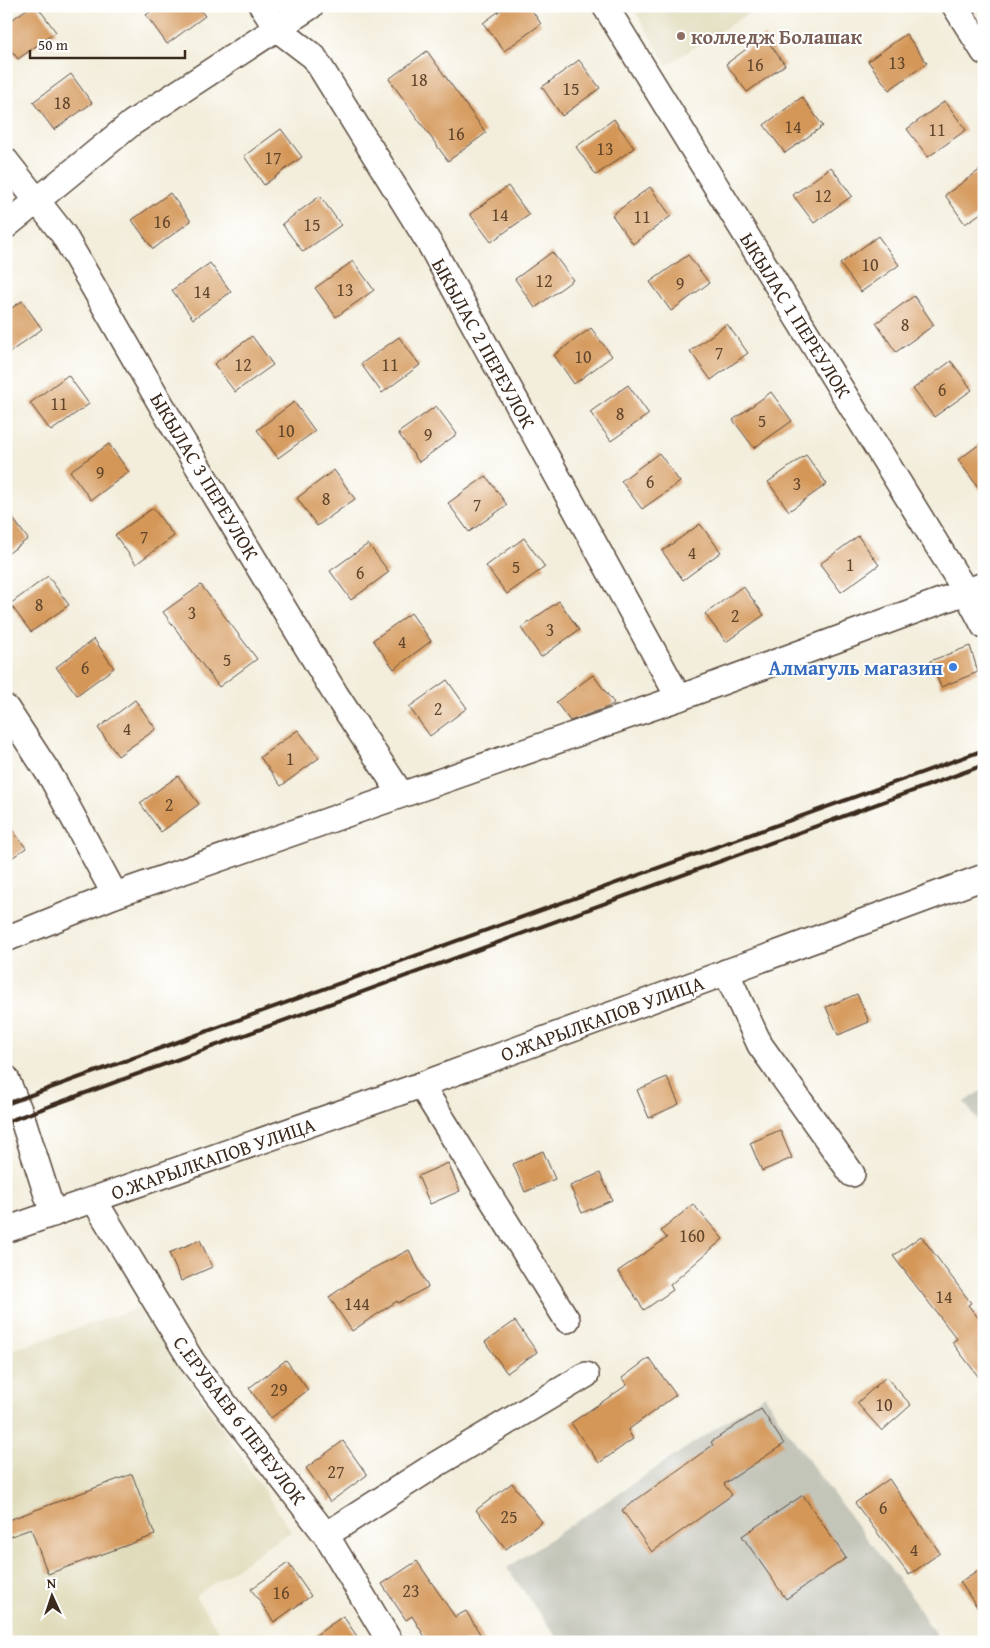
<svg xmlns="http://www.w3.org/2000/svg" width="990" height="1648" font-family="'Gentium Book Plus',serif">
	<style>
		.built { fill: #e0dcbb }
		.industrial { fill: #c4c5b9 }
		.building { fill: #d49758 }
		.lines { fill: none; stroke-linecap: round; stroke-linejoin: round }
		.minor-casing { stroke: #57473a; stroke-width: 28 }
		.minor { stroke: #fff; stroke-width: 25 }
		.rail { stroke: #3b2a1e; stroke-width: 4 }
		.education-dot { fill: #8d6e63; stroke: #fff; stroke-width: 2 }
		.shop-dot { fill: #3f7fe0; stroke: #fff; stroke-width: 2 }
		.labels { text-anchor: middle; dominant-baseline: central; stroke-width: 4; stroke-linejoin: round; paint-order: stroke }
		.number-label { font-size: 18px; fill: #61452c }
		.education-label { font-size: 20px; font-weight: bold; fill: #785e54; stroke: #fff; text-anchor: start }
		.street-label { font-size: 20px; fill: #3b2a1e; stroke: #fff }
		.shop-label { font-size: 20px; font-weight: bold; fill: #366cbe; stroke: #fff; text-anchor: end }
	</style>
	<rect width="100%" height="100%" fill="#fff"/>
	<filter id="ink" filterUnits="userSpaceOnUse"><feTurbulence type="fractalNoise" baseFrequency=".02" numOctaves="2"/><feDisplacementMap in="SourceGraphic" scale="10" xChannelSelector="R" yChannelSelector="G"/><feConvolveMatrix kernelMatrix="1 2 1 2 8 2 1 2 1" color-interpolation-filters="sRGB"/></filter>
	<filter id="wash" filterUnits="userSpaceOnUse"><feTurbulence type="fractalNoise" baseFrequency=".0096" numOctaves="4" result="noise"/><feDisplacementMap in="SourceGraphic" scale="20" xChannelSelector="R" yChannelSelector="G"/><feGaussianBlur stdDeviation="1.12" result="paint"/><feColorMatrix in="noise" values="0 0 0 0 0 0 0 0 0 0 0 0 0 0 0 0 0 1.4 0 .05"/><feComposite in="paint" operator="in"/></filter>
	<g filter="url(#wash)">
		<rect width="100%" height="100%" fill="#f3eedc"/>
		<g class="built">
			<polygon points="632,6 760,6 667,65"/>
			<polygon points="141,1307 291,1531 195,1596 226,1642 6,1642 6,1352"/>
		</g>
		<g class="industrial">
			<polygon points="984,1089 984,1129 964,1102"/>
			<polygon points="765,1395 777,1416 821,1478 911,1596 940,1642 560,1642 507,1568"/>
		</g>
		<g id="blocks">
			<g class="building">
				<polygon points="31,6 37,6 56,32 18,59 6,44 6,24"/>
				<polygon points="158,6 197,6 205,16 167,44 146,15"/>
				<polygon points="506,6 529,6 541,24 504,51 483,23"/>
				<polygon points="906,34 927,63 889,90 868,61"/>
				<polygon points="764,36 785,65 747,92 726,64"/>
				<polygon points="427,51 486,133 448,161 389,79"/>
				<polygon points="579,60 600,88 562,116 542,87"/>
				<polygon points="71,74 92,103 54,130 33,102"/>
				<polygon points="802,97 823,126 785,153 764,125"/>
				<polygon points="945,101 966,130 928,157 907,129"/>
				<polygon points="614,119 634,148 596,175 576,147"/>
				<polygon points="281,129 302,157 264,185 244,156"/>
				<polygon points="831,167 852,196 814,223 793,195"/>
				<polygon points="984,167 984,211 965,224 945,195"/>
				<polygon points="508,186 529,215 491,242 470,214"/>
				<polygon points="650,187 671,216 633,244 612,215"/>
				<polygon points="170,193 191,221 153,249 132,220"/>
				<polygon points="320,196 341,225 303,252 282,224"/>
				<polygon points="878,236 899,265 861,292 840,264"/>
				<polygon points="552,252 573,280 535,308 515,279"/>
				<polygon points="688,255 709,283 671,311 650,282"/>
				<polygon points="353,261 374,290 336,317 315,288"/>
				<polygon points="210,263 231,292 193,319 172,290"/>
				<polygon points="914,296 934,325 896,352 876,323"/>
				<polygon points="22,301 42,329 6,355 6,312"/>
				<polygon points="727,324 748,353 711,380 690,351"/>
				<polygon points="591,328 612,356 574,384 554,355"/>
				<polygon points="252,336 273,365 235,392 214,364"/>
				<polygon points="399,337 420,365 382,393 361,364"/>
				<polygon points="951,361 972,390 934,417 913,389"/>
				<polygon points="68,375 89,404 51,431 30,403"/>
				<polygon points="628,385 649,414 611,441 590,412"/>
				<polygon points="771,392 792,421 754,448 733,420"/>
				<polygon points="294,402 315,431 278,458 257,430"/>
				<polygon points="436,406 457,434 419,462 398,433"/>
				<polygon points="984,441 984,495 958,460"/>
				<polygon points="109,444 129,472 91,500 70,471"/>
				<polygon points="659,453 680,482 642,509 621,481"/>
				<polygon points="806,455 827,484 789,511 768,482"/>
				<polygon points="334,470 355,499 317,526 297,498"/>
				<polygon points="486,476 507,505 469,532 448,503"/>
				<polygon points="153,508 174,536 136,564 115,535"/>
				<polygon points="6,509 28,539 6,555"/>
				<polygon points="700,524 721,552 683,580 662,551"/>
				<polygon points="858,536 879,565 841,592 820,564"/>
				<polygon points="524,538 545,567 507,594 486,566"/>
				<polygon points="368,544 389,572 351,600 330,571"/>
				<polygon points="48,576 69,605 31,632 10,604"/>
				<polygon points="201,585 257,659 219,687 163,612"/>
				<polygon points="743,586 764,615 726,642 705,614"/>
				<polygon points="559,601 579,630 541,657 521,628"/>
				<polygon points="411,613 431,641 394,669 373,640"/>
				<polygon points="94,639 114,668 77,695 56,667"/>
				<polygon points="970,646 978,672 941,687 930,661"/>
				<polygon points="593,675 614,703 608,707 570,721 556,702"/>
				<polygon points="447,680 467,708 430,736 409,707"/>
				<polygon points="135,700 156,729 118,756 98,728"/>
				<polygon points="298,730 319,758 281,786 260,757"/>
				<polygon points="178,776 199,804 161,832 140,803"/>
				<polygon points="6,822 26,848 6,862"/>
				<polygon points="857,994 869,1022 838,1035 826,1007"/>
				<polygon points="667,1077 679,1104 649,1118 637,1090"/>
				<polygon points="780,1130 792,1158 762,1171 750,1143"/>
				<polygon points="543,1151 555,1179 525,1192 513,1164"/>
				<polygon points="448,1163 460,1191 430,1204 418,1176"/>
				<polygon points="600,1173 612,1200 582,1213 570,1186"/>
				<polygon points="693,1204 723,1239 670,1285 673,1290 644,1310 618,1271 667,1238 661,1231"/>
				<polygon points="921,1236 971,1303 968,1305 984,1325 984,1384 952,1342 957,1339 893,1256"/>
				<polygon points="200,1240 212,1267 181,1281 169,1253"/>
				<polygon points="409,1250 428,1287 398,1303 397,1301 352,1331 329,1297 362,1274"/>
				<polygon points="515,1321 537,1352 507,1373 485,1342"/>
				<polygon points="649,1358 676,1395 628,1430 633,1439 599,1463 571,1423 627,1385 622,1378"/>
				<polygon points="286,1360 308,1390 271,1418 249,1388"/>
				<polygon points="886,1377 911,1405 882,1431 857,1403"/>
				<polygon points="761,1409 784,1444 724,1484 732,1495 652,1552 622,1510 713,1445 711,1442"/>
				<polygon points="343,1441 367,1475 330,1502 306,1468"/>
				<polygon points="132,1474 155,1535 48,1574 31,1529 6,1538 6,1521"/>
				<polygon points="889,1479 940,1553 909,1575 855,1503"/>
				<polygon points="512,1483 542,1522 506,1549 476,1510"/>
				<polygon points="803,1495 846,1558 786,1599 742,1536"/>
				<polygon points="417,1561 455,1617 466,1611 485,1642 428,1642 412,1616 406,1620 382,1584"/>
				<polygon points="288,1563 311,1596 274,1622 251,1589"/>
				<polygon points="984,1566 984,1617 960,1582"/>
				<polygon points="343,1616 361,1642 306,1642"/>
			</g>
		</g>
	</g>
	<g filter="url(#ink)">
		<use href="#blocks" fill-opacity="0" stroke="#57473a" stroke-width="1"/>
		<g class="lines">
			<g class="minor-casing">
				<g id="minor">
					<polyline points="262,6 276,28 314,57 431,246 679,698"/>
					<polyline points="605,6 966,592 984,626"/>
					<polyline points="955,6 984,52"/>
					<polyline points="6,161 63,234 174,427 336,695 401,794"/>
					<polyline points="6,226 132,123 311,6"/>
					<polyline points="6,708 53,780 115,895"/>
					<polyline points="6,939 115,895 679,698 984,585"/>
					<polyline points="726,972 760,1045 852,1174"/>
					<polyline points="6,1078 22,1117 53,1214"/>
					<polyline points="421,1085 567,1320"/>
					<polyline points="94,1200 193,1363 326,1535 390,1642"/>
					<polyline points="6,1230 421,1085 984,877"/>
					<polyline points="326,1535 435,1465 586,1375"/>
				</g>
			</g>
			<use href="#minor" class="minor"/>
			<g class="rail">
				<polyline points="6,1104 984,750"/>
				<polyline points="6,1122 984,765"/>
			</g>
		</g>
	</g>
	<circle class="education-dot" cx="681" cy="36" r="5"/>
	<circle class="shop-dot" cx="953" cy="667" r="5"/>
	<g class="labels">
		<g class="number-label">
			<text x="897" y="62">13</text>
			<text x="755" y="64">16</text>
			<text x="419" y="79">18</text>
			<text x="571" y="88">15</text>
			<text x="62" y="102">18</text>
			<text x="793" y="126">14</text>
			<text x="937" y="129">11</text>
			<text x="456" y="133">16</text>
			<text x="605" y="148">13</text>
			<text x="273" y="157">17</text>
			<text x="823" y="195">12</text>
			<text x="500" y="214">14</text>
			<text x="642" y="216">11</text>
			<text x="162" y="221">16</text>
			<text x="312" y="224">15</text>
			<text x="870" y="264">10</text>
			<text x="544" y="280">12</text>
			<text x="680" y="283">9</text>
			<text x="345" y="289">13</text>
			<text x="202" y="291">14</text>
			<text x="905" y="324">8</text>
			<text x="719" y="352">7</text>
			<text x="583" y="356">10</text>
			<text x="243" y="364">12</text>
			<text x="390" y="364">11</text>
			<text x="942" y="389">6</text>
			<text x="59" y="403">11</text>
			<text x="620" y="413">8</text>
			<text x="762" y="420">5</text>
			<text x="286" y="430">10</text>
			<text x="428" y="434">9</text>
			<text x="100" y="472">9</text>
			<text x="650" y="481">6</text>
			<text x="797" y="483">3</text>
			<text x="326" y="498">8</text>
			<text x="477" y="504">7</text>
			<text x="144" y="536">7</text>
			<text x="692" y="552">4</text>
			<text x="850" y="564">1</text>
			<text x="516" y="566">5</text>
			<text x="360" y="572">6</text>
			<text x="39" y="604">8</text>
			<text x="192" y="612">3</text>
			<text x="735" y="615">2</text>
			<text x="550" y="629">3</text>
			<text x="402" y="641">4</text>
			<text x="227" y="659">5</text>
			<text x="85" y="667">6</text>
			<text x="438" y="708">2</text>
			<text x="127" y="728">4</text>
			<text x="290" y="758">1</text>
			<text x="169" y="804">2</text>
			<text x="692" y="1235">160</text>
			<text x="944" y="1296">14</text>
			<text x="357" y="1303">144</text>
			<text x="279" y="1389">29</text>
			<text x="884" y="1404">10</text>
			<text x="336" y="1471">27</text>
			<text x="883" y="1507">6</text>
			<text x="509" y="1516">25</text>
			<text x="914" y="1549">4</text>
			<text x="411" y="1590">23</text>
			<text x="281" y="1592">16</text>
		</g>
		<g class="education-label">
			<text x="691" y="36">колледж Болашак</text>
		</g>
		<g class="street-label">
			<text transform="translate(796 315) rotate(58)">ЫКЫЛАС 1 ПЕРЕУЛОК</text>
			<text transform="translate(484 343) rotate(61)">ЫКЫЛАС 2 ПЕРЕУЛОК</text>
			<text transform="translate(205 476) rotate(59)">ЫКЫЛАС 3 ПЕРЕУЛОК</text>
			<text transform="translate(602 1018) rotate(-20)">О.ЖАРЫЛКАПОВ УЛИЦА</text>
			<text transform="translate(213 1158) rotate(-19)">О.ЖАРЫЛКАПОВ УЛИЦА</text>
			<text transform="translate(240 1420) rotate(53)">С.ЕРУБАЕВ 6 ПЕРЕУЛОК</text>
		</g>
		<g class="shop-label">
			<text x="943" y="667">Алмагуль магазин</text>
		</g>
	</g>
	<rect width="990" height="1648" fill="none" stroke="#fff" stroke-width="25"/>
	<g transform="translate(52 1596) rotate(357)" stroke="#ffffff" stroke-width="4" paint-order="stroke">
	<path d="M0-4L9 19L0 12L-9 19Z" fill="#3b2a1e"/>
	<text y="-8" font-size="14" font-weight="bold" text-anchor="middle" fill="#3b2a1e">N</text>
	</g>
	<path d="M30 50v8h155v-8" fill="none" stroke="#3b2a1e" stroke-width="2.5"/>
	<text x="38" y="50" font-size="15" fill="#3b2a1e" stroke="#ffffff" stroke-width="4" paint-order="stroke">50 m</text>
</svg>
